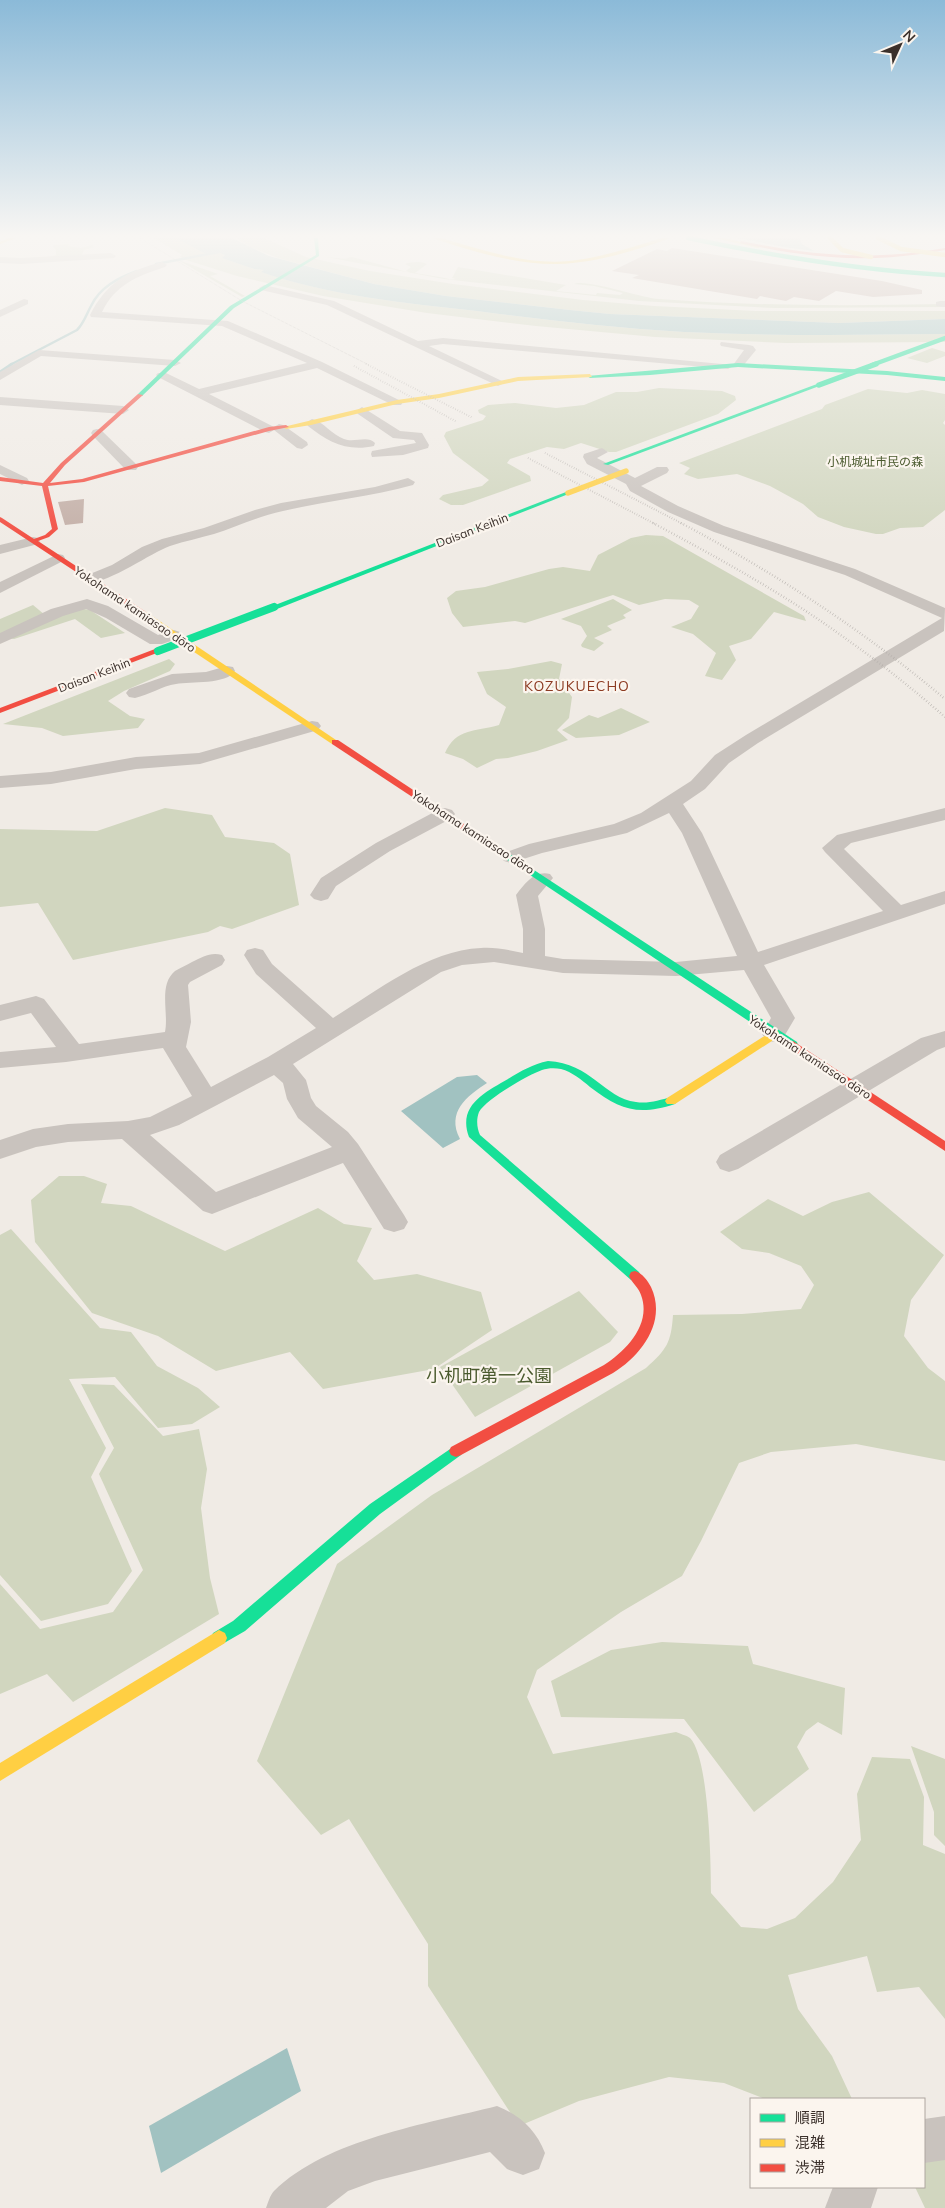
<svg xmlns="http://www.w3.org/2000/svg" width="945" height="2208" font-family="Mulish,'Noto Sans JP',sans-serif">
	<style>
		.green { fill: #d1d6bf }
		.water { fill: #a1c2c1 }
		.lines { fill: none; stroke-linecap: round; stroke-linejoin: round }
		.stream-far1 { stroke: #a1c2c1; stroke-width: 2.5 }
		.stream { stroke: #a1c2c1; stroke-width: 3 }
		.building { fill: #c3afa7 }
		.street { fill: #c9c3be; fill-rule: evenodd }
		.fast { fill: #16e098; fill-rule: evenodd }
		.slow { fill: #ffcf43; fill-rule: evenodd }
		.jam { fill: #f24e42; fill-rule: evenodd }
		.rail-far2 { stroke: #b1aca8; stroke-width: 1; stroke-dasharray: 0.5 1; stroke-linecap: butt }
		.rail-far1 { stroke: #b1aca8; stroke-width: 2; stroke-dasharray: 0.5 2; stroke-linecap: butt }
		.rail { stroke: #b1aca8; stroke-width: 2.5; stroke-dasharray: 0.5 2.5; stroke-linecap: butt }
		.fast-bridge-far2 { stroke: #16e098; stroke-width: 4.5 }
		.fast-bridge-far1 { stroke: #16e098; stroke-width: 5.5 }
		.fast-bridge { stroke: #16e098; stroke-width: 8 }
		.slow-bridge-far1 { stroke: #ffcf43; stroke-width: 4.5 }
		.slow-bridge { stroke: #ffcf43; stroke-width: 5.5 }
		.labels { text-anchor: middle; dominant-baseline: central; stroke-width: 4.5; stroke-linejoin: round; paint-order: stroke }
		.far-park-label { font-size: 12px; fill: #4a5a2e; stroke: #fbf5ee }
		.far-street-label { font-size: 12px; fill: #3b302b; stroke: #fbf5ee }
		.far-neighbourhood-label { font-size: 14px; letter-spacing: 1px; fill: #8c3b22; stroke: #fbf5ee }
		.near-park-label { font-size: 18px; fill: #4a5a2e; stroke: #fbf5ee }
	</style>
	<rect width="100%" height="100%" fill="#f0ebe5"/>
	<g class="green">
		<path d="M154,238h21l29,15h16l5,2 -2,3 31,11 11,1 -3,2c68,24 143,31 215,39 69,9 138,17 207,21 87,4 174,3 261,2v8l-159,1 -131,-6 -119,-11 -109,-13 -104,-17 -86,-20 -54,-17 -3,-2 2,-2z"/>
		<polygon points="237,238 264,238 306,257 370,271 453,284 583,300 654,306 756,311 945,311 945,319 839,323 610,314 570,310 446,296 374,284 278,258 250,247"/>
		<polygon points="69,244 68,246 81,248 92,245 94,247 84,250 81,257 46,258 56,255 56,250 53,247 54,245"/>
		<path d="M326,257l22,2 -3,-1 7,-1 59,16 -5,-2 5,-4 -6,-3c6,-2 15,-3 22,0l-12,9 30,5 4,1v1l7,-1 -4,-1 6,-11 108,18 -10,6 40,4 1,-2 23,2 3,-2 -29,-7 -20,-2c11,-6 68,14 85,15 95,7 190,7 286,5v3l-171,1 -135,-7 -195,-22z"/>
		<polygon points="178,260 218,274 210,276 245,296 242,297"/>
		<polygon points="932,348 945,352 945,356 927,363 907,358"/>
		<polygon points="659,388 722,391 735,396 736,400 718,414 616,452 609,452 581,443 564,449 547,447 510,459 507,463 530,476 531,481 463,505 451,505 439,499 443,495 482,486 489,480 453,453 444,436 446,432 483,420 486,416 479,413 478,410 488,405 515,403 556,408 584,405 616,392 637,392"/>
		<polygon points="868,389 907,393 922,390 945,394 945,420 943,423 945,425 945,510 923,527 900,528 883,534 876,534 844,527 818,517 803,504 770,486 737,474 698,479 684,474 690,468 679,463 822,409 825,405"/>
		<polygon points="646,535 663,536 804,616 806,621 774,612 751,639 729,646 736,660 722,680 705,676 716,653 693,634 671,627 691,619 699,606 689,600 665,599 639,605 613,595 525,623 515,621 463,627 452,613 447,598 456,591 485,587 549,569 563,567 590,571 598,555 631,538"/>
		<polygon points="613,599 632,610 623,615 626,618 607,626 612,630 594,638 604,643 594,651 582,647 581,645 587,636 581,626 561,619"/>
		<polygon points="33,605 45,615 0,634 0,619"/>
		<polygon points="78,608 90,610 125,633 101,638 75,619 14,639 9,638"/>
		<polygon points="169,659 175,664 170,671 124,691 108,701 130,716 145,719 138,728 63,736 42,728 3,724"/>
		<path d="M551,661l11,3 -3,15 13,18 -3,21 -12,12 11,10 -31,11 -29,7 -12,1 -19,9 -14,-9 -18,-6c11,-25 30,-21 54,-28l7,-18 -19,-13 -10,-22 31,-3z"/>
		<polygon points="621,708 650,722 619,735 576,738 562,730 589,715 598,718"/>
		<polygon points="165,808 212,815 225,837 274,843 290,854 299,905 232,929 220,926 208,932 73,960 38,903 0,907 0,829 97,831"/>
		<polygon points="59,1176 84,1176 107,1184 101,1203 131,1206 225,1251 318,1208 344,1224 372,1228 357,1261 374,1280 417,1274 481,1292 492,1330 434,1369 323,1389 290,1352 216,1371 158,1336 92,1313 35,1242 31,1200"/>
		<path d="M869,1192l75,63 -33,45 -7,36 24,32 17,13v80l-89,-17 -85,8 -32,11 -38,78 -19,35 -61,36 -84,58 -10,27 26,57 123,-22c4,2 10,3 14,6 19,19 21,125 21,155l30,34 26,2 28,-11 38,-36 28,-42 -4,-46 15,-37 38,2 14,38 -1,48 22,9v165l-26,-32 -42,5 -10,-36 -79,19 10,34 34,47 20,43h-87l-41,-16 -55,-6 -90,24 -60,25 -91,-140v-42l-79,-125 -28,16 -64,-74 80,-197 95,-69 214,-127c21,-19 25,-25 27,-53l69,-1 59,-5 13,-24 -13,-19 -32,-13 -27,-4 -22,-17 48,-33 35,17 29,-14z"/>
		<polygon points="11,1229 100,1328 131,1332 157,1366 198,1388 220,1407 192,1424 158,1428 115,1377 69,1379 106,1448 91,1477 132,1571 108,1604 41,1621 0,1575 0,1235"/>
		<polygon points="579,1291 618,1332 610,1342 475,1417 440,1367"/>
		<polygon points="81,1384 114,1385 163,1436 199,1429 207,1469 201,1508 210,1578 219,1614 73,1702 47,1674 0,1694 0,1584 40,1629 113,1612 143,1570 99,1474 114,1448"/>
		<polygon points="662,1642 748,1646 753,1664 845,1688 842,1735 818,1722 806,1731 797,1747 809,1769 754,1812 684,1719 561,1717 551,1681 611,1650"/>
		<polygon points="911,1746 945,1759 945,1846 934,1835 934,1812"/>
		<polygon points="945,2158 945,2208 925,2208 915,2187 924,2187 924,2159"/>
	</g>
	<g class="water">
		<path d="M175,238h57l37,18 105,28 72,12 124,14 40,4 229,9 106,-4v15c-87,1 -174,2 -261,-2 -69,-4 -138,-12 -207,-21 -72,-8 -147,-15 -216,-39l3,-2 -10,-1 -32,-11 3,-3 -5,-2h-16z"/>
		<polygon points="738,238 799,238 802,244 814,251 784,247"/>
		<path d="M477,1075l10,8c-20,13 -41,29 -27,56l-17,9 -42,-37 56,-34z"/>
		<polygon points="287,2048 301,2091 161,2173 149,2126"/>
	</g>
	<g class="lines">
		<g class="stream-far1">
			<polyline points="156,264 219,252"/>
			<path d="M10,365l67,-35c7,-7 9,-15 14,-24 9,-19 27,-28 46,-35"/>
		</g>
		<polyline class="stream" points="0,372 12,364"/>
	</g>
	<g class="building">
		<polygon points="672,248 882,281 922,290 922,294 873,297 836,291 819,301 794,297 786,301 760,296 757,299 632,278 639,275 612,271 657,249 667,251"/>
		<polygon points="84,499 83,523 65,525 58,502"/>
	</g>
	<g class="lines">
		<g class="street">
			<polygon points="111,253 116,256 114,258 21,264 0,263 0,257 21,258"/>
			<path d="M162,262l5,3 -2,2c-28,9 -50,18 -63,45l126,9 94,41 81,40 -2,3h-8l-76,-37 -108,26 65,33 5,-3 4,1 24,17 1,3 -6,4 -5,-1 -23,-18 -5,3 -4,-1 -107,-55 -2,-2 2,-2h8l33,16 108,-26 -85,-37 -131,-9 -1,-2c17,-33 37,-44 72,-53z"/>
			<polygon points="264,285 334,301 418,341 443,338 733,365 744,350 721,346 720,344 721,342 749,345 753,346 756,350 742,367 733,366 728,369 443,344 429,346 502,381 504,383 498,386 327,305 261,290 259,288"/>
			<polygon points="24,299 28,300 28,304 0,317 0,310"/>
			<polygon points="940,301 945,301 945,307 936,306 936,302"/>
			<polygon points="39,350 175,360 181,363 175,366 41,356 0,380 0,372"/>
			<polygon points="0,397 123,406 129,410 123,414 0,405"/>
			<polygon points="362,407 400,431 422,433 429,445 428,448 403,455 372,457 371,454 372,451 416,443 414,440 393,438 358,414 356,411"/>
			<path d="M312,419c12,3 20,16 32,20 10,4 24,-4 31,4l-1,3c-27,6 -46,-4 -66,-20l-2,-3z"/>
			<polygon points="97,429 101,430 136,464 138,467 136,470 126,470 93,436 91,433 93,430"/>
			<path d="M602,448l6,4 -11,6 38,20 22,-11h10l2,3 -2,3 -26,13 37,20 46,20 131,43 90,39 -1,23 -186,112 -29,20 -24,26 -22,15 19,29 56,119 125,-41 -58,-59 -3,-4 15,-13 108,-27v12l-94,23 -7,6 57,56 44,-14v13l-181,61 31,53 -13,22 -8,2 -8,-2 -4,-6 9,-16 -27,-48 -68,6 -113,-3 -69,-11 -32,3 -21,7 -148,92 13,16 5,18 5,8 32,26 10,12 46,71 4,7 -4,7 -10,3 -10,-3 -41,-66 -131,51 -9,-3 -81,-72 -54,3 -32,5 -36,12v-19l33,-11 35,-5 60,-3 22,-4 42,-21 -29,-48 -97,14 -66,6v-16l56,-5 -25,-34 -31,8v-16l36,-9 8,3 35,45 86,-12c4,-19 -7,-47 10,-61 5,-3 12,-6 17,-9 11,-5 18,-10 30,-7l3,5 -3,5 -32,17 -2,3 3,37 -5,25 25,40 57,-30 48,-29 -60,-54 -12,-19 3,-5 8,-2 8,2 9,14 61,54c44,-27 95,-68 148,-70 14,-1 28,2 42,5v-24l-7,-34c9,-12 19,-25 34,-21l3,4 -15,18 7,33v27l18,3 113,3 61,-6 -55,-123 -13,-20 -42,20 -85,20 -31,10 -7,-2 -3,-4 3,-4 25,-9 85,-20 27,-11 50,-32 24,-26 31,-20 196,-117 -97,-43 -131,-43 -46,-20 -38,-21 -4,-7 -39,-20 -4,-7 1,-3zM274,1075l9,8 4,16 11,19 34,29 -116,45 -66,-57 29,-10z"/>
			<polygon points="0,465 27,478 29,481 22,485 0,474"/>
			<path d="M408,478l7,4 -2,3c-43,12 -87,16 -130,26 -24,5 -46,16 -69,23 -14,4 -29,7 -44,12 -20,7 -66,41 -85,36l-3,-3 3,-3 27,-11 30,-18 20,-8 42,-11 51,-18 26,-7 94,-16z"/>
			<polygon points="33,537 38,538 40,541 38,544 0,554 0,545"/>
			<polygon points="58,554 63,555 65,558 63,561 0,593 0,582"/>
			<polygon points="87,599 108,606 158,635 174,630 180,632 182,635 180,638 162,644 150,644 106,618 86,609 63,616 0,644 0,633 51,609"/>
			<path d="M227,666l6,1 2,4c-9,14 -44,10 -59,13 -14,2 -27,11 -41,14l-6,-1 -3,-4 3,-4 43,-15 34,-2z"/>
			<polygon points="312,721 318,722 321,726 318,730 200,764 136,769 51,784 0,788 0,776 51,772 136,757 199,753"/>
			<polygon points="445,808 452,810 455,814 452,818 390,851 336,886 328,899 321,901 314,899 310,895 321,878 376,843 438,810"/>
			<polygon points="945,1031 945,1047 937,1050 738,1169 729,1172 720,1169 716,1162 720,1155 921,1038"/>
			<path d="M497,2106c23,9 39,24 48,47l-6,16 -16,6 -16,-6 -17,-17 -115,29 -27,10 -22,17h-60c2,-5 4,-13 8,-17 53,-52 153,-67 223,-85z"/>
			<polygon points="945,2116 945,2160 924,2163 924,2119"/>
			<polygon points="833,2187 878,2187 871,2208 825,2208"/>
		</g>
		<g class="fast">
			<polygon points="314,238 318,238 319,256 234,308 142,396 138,396 138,394 230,306 316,255"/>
			<polygon points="738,363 887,371 945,377 945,381 887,375 738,367 650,375 590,378 587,376"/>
			<polygon points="817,384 822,385 608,465 603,464"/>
			<polygon points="566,492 571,493 277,609 270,607"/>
			<polygon points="479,834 797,1042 798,1045 797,1048 789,1048 476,839 476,835"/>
			<path d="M548,1061c43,2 56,37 88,41 12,2 24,-2 35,-5l6,4 -2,3c-37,12 -55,6 -85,-17 -8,-7 -18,-15 -29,-18 -6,-1 -13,-1 -19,1 -14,5 -56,29 -63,42 -3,8 -2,16 1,23l159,137 2,4 -2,4 -4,1 -4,-1 -162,-143c-12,-32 17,-45 39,-58 13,-8 25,-15 40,-18z"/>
			<polygon points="456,1445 461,1447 463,1451 461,1455 380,1514 245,1631 219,1646 213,1643 211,1638 213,1633 233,1621 370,1504"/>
		</g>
		<g class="slow">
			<polygon points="9,238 16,238 0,244 0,242"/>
			<path d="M433,238h8c42,12 84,27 128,23 32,-3 62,-14 93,-23h8c-35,13 -75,25 -113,26 -38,1 -88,-13 -124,-26z"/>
			<polygon points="715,238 725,238 760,247 758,248"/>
			<polygon points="590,374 592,377 518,381 439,398 397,404 311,425 286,429 283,427 397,400 439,394 518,377"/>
			<polygon points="140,612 146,612 339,742 332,744 140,616"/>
			<polygon points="774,1030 778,1031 779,1034 778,1037 675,1104 667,1104 665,1101 667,1098"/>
			<polygon points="219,1630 225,1633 227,1638 225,1643 0,1781 0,1763"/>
		</g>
		<g class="jam">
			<path d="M741,241c73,15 130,20 204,7v2c-73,14 -133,9 -205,-7z"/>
			<polygon points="138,394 143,395 65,465 50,483 82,479 269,427 286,425 289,427 269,431 84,482 48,486 58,529 49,537 38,541 146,612 147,614 143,616 0,522 0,517 2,518 34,539 45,535 52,529 42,486 0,481 0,477 43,483 61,463"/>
			<polygon points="155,649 162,651 0,713 0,708"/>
			<polygon points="332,740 338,740 484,837 482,839 476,839 332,744"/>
			<polygon points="793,1041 945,1141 945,1151 789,1048 788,1045 789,1042"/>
			<path d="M635,1271c7,2 13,10 16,16 16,34 -9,68 -38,86l-152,82 -5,2 -5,-2 -2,-4 2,-4 153,-82c22,-14 48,-41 37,-70 -2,-7 -9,-12 -12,-19l2,-4z"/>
		</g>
		<polyline class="rail-far2" points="140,238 242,301 369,365"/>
		<g class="rail-far1">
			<polyline points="366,364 473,418"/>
			<polyline points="354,366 457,422"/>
			<polyline points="545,453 683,524"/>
			<polyline points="528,458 655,524"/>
		</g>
		<g class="rail">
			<path d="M653,523c67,36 135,73 196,118 34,24 65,49 96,76"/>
			<path d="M681,523c94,50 182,107 264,176"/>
		</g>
		<g class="fast-bridge-far2">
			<path d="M688,238c85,18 170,32 257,37"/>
			<polyline points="872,365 945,338"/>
		</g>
		<polyline class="fast-bridge-far1" points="819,385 876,364"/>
		<polyline class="fast-bridge" points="158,651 274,607"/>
		<g class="slow-bridge-far1">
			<polyline points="830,238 842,250 871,257"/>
			<polyline points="878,238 901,249 945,255"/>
		</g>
		<polyline class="slow-bridge" points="568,493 626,471"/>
	</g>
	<linearGradient id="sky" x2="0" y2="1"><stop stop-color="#8bbad8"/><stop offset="0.43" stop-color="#f8f6f3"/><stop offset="1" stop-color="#f8f6f3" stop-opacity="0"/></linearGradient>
	<rect width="945" height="548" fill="url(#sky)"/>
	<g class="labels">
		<g class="far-park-label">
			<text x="875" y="461">小机城址市民の森</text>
		</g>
		<g class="far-street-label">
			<text transform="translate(472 530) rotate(-21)">Daisan Keihin</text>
			<text transform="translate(135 609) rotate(34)">Yokohama kamiasao dōro</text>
			<text transform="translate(94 675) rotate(-21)">Daisan Keihin</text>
			<text transform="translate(473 832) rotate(33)">Yokohama kamiasao dōro</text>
			<text transform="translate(810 1057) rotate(33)">Yokohama kamiasao dōro</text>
		</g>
		<g class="far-neighbourhood-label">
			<text x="577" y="686">KOZUKUECHO</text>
		</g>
		<g class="near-park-label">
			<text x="489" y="1375">小机町第一公園</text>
		</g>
	</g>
	<rect x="750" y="2098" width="175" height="90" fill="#fbf5ee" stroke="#aea6a0"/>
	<rect x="760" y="2114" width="25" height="8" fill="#16e098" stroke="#aea6a0"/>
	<text x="795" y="2123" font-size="15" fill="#3b302b">順調</text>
	<rect x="760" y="2139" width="25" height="8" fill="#ffcf43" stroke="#aea6a0"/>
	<text x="795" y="2148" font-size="15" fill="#3b302b">混雑</text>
	<rect x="760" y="2164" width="25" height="8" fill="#f24e42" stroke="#aea6a0"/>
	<text x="795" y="2173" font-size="15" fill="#3b302b">渋滞</text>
	<g transform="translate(900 45) rotate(46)" stroke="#fbf5ee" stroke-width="4" paint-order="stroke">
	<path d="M0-4L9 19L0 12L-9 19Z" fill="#3b302b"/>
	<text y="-8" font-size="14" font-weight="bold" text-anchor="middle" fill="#3b302b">N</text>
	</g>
</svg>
